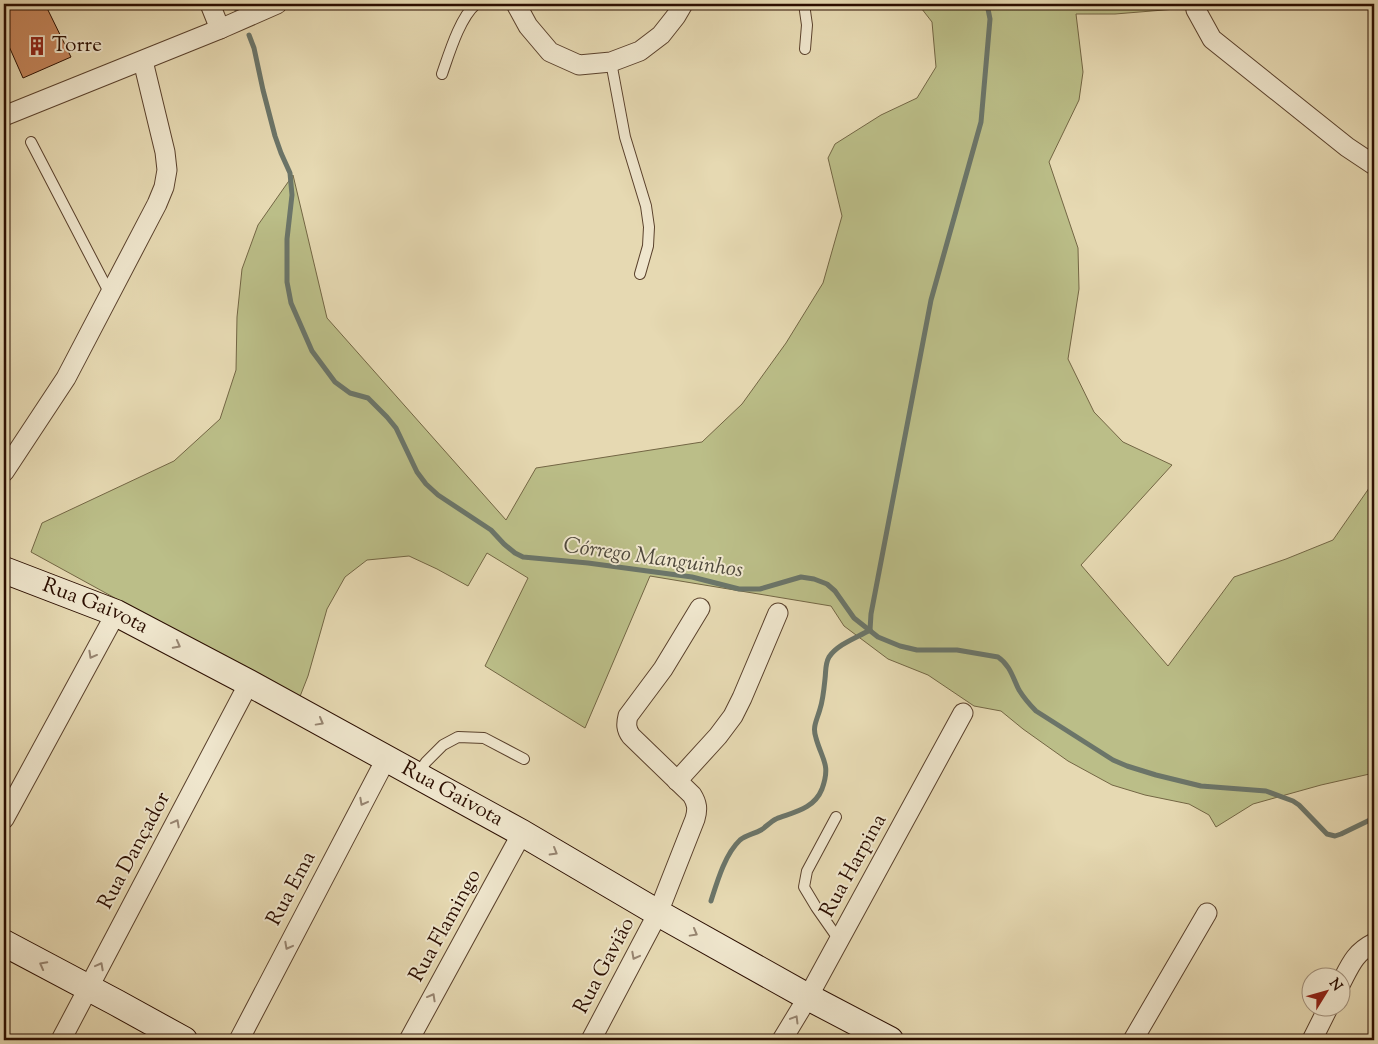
<svg xmlns="http://www.w3.org/2000/svg" width="1378" height="1044" font-family="'Sorts Mill Goudy',serif">
	<style>
		.green { fill: #bbbe88; stroke: #736644 }
		.lines { fill: none; stroke-linecap: round; stroke-linejoin: round }
		.stream { stroke: #6b7569; stroke-width: 5 }
		.building { fill: #c7875d; stroke: #2b0e00 }
		.lane-casing { stroke: #5a412c; stroke-width: 12 }
		.street-casing { stroke: #5a412c; stroke-width: 21 }
		.secondary-casing { stroke: #2b0e00; stroke-width: 28 }
		.lane { stroke: #efe6cd; stroke-width: 10 }
		.street { stroke: #efe6cd; stroke-width: 19 }
		.secondary { stroke: #efe6cd; stroke-width: 26 }
		.oneway { stroke: #978571 }
		.labels { text-anchor: middle; dominant-baseline: central; stroke-width: 4; stroke-linejoin: round; paint-order: stroke }
		.poi-label { font-size: 21px; fill: #2b0e00; stroke: #efe6cd; text-anchor: start }
		.street-label { font-size: 21px; fill: #2b0e00; stroke: #efe6cd }
		.water-label { font-size: 22px; font-style: italic; fill: #504a3d; stroke: #efe6cd }
	</style>
	<rect width="100%" height="100%" fill="#e6d9b2"/>
	<filter id="stains"><feTurbulence type="fractalNoise" baseFrequency=".004" numOctaves="4"/><feColorMatrix values="0 0 0 0 .2 0 0 0 0 .09 0 0 0 0 .02 0 0 0 .5 -.17"/></filter>
	<radialGradient id="worn" r=".72"><stop offset=".6" stop-color="#630" stop-opacity="0"/><stop offset="1" stop-color="#630" stop-opacity=".3"/></radialGradient>
	<polygon class="green" points="918,4 1179,4 1176,9 1115,14 1076,14 1083,72 1079,100 1049,162 1078,248 1079,289 1068,359 1094,412 1123,442 1172,465 1081,565 1168,666 1234,577 1286,559 1333,540 1374,481 1374,773 1321,785 1253,804 1216,827 1209,815 1189,804 1145,795 1112,785 1068,761 1023,729 1001,711 974,706 928,675 888,659 844,626 831,606 650,576 585,728 485,666 528,578 487,553 468,586 437,569 409,556 367,560 345,577 327,609 308,676 299,699 31,552 42,523 174,461 220,419 236,370 237,317 242,269 258,225 293,175 327,318 506,520 536,468 702,442 742,404 786,343 823,283 842,216 828,158 835,144 881,115 917,98 936,67 932,22"/>
	<g class="lines">
		<g class="stream">
			<polyline points="235,4 237,10"/>
			<path d="M249,35l5,13 9,42 12,46 6,17 9,20 2,22 -5,44v43l4,21 21,48 23,31 15,11 18,5 19,19 9,11 21,44 9,12 12,11 53,35 13,14 11,9 8,4 65,6 104,14 47,12h21l41,-12 13,2 13,5 8,7 19,27 24,19 22,9 17,4h40l41,7c12,8 15,21 21,33 5,8 11,15 17,21l77,49 14,6 29,9 45,11 65,5 27,10 6,4 28,29 8,2 6,-2 33,-16"/>
			<polyline points="870,630 871,614 931,300 981,122 990,19 987,4"/>
			<path d="M711,901c6,-19 14,-47 29,-61 6,-5 14,-6 21,-10 5,-3 9,-8 15,-11 18,-7 38,-10 46,-30 9,-25 0,-29 -6,-51 -4,-11 1,-18 4,-29 3,-9 4,-20 5,-30 1,-8 0,-15 4,-22 9,-13 27,-19 41,-27"/>
		</g>
	</g>
	<polygon class="building" points="4,4 45,4 71,57 23,78 4,35"/>
	<g class="lines">
		<g class="lane-casing">
			<g id="lane">
				<polyline points="804,4 807,25 805,49"/>
				<polyline points="611,62 625,137 646,206 649,227 648,246 640,274"/>
				<path d="M442,74c7,-20 18,-57 34,-70"/>
				<polyline points="31,142 110,294"/>
				<polyline points="417,775 426,762 443,745 458,737 484,738 524,759"/>
				<polyline points="836,817 807,871 804,887 816,907 839,940"/>
			</g>
		</g>
		<g class="street-casing">
			<g id="street">
				<polyline points="210,4 220,29"/>
				<polyline points="516,4 528,26 550,52 579,65 611,62 640,51 661,35 676,16 683,4"/>
				<polyline points="1195,4 1196,10 1212,39 1347,147 1374,165"/>
				<polyline points="4,116 220,29 277,4"/>
				<polyline points="4,472 66,378 157,204 164,187 167,170 165,152 143,61"/>
				<polyline points="677,781 718,736 733,716 742,698 778,613"/>
				<polyline points="4,819 116,613"/>
				<path d="M1340,985c10,-19 14,-32 34,-42"/>
				<polyline points="61,1040 249,683"/>
				<polyline points="239,1040 386,759"/>
				<polyline points="409,1040 522,833"/>
				<path d="M591,1040l67,-127 37,-94c3,-10 2,-16 -3,-24l-61,-59c-5,-7 -5,-12 -3,-20l35,-47 37,-61"/>
				<polyline points="782,1040 808,997 963,713"/>
				<polyline points="1133,1040 1207,913"/>
				<polyline points="1312,1040 1329,1006"/>
			</g>
		</g>
		<g class="secondary-casing">
			<g id="secondary">
				<path id="s1" d="M4,570l112,43 133,70 273,150 136,80 150,84 82,43"/>
				<polyline points="4,943 117,1003 184,1040"/>
			</g>
		</g>
		<use href="#lane" class="lane"/>
		<use href="#street" class="street"/>
		<use href="#secondary" class="secondary"/>
	</g>
	<defs><path id="oneway-chevron" d="M-2-3.5L2.5 0L-2 3.5" fill="none" stroke-width="1.6" stroke-linecap="round" stroke-linejoin="round" transform="scale(1.25)"/></defs>
	<g class="oneway">
		<use href="#oneway-chevron" transform="translate(177 645) rotate(28)"/>
		<use href="#oneway-chevron" transform="translate(92 655) rotate(119)"/>
		<use href="#oneway-chevron" transform="translate(320 722) rotate(29)"/>
		<use href="#oneway-chevron" transform="translate(363 802) rotate(118)"/>
		<use href="#oneway-chevron" transform="translate(176 823) rotate(-62)"/>
		<use href="#oneway-chevron" transform="translate(554 852) rotate(30)"/>
		<use href="#oneway-chevron" transform="translate(694 933) rotate(29)"/>
		<use href="#oneway-chevron" transform="translate(288 946) rotate(118)"/>
		<use href="#oneway-chevron" transform="translate(635 956) rotate(118)"/>
		<use href="#oneway-chevron" transform="translate(43 965) rotate(-152)"/>
		<use href="#oneway-chevron" transform="translate(100 966) rotate(-62)"/>
		<use href="#oneway-chevron" transform="translate(432 997) rotate(-61)"/>
		<use href="#oneway-chevron" transform="translate(795 1019) rotate(-59)"/>
	</g>
	<defs>
		<g id="building-bare" transform="scale(1.5)"><path d="M-4-6H4V6H1V3H-1V6H-4ZM-2.5-4.3h1.7v1.8h-1.7ZM.8-4.3h1.7v1.8H.8ZM-2.5-1h1.7V.8h-1.7ZM.8-1h1.7V.8H.8Z" fill="#8f2418" stroke="#efe6cd" stroke-width="2.5" paint-order="stroke"/></g>
	</defs>
	<g fill-rule="evenodd">
		<use href="#building-bare" x="37" y="46"/>
	</g>
	<g class="labels">
		<g class="poi-label">
			<text x="52" y="46">Torre</text>
		</g>
		<g class="street-label">
			<text stroke="none"><textPath href="#s1" startOffset="98">Rua Gaivota</textPath></text>
			<text stroke="none"><textPath href="#s1" startOffset="502">Rua Gaivota</textPath></text>
			<text transform="translate(135 851) rotate(-62)">Rua Dançador</text>
			<text transform="translate(854 866) rotate(-61)">Rua Harpina</text>
			<text transform="translate(292 889) rotate(-62)">Rua Ema</text>
			<text transform="translate(446 926) rotate(-61)">Rua Flamingo</text>
			<text transform="translate(605 966) rotate(-62)">Rua Gavião</text>
		</g>
		<g class="water-label">
			<text transform="translate(653 559) rotate(8)">Córrego Manguinhos</text>
		</g>
	</g>
	<rect width="1378" height="1044" fill="none" stroke="#e6d9b2" stroke-width="20"/>
	<rect x="5" y="5" width="1368" height="1034" fill="none" stroke="#2b0e00" stroke-width="2.5"/>
	<rect x="10" y="10" width="1358" height="1024" fill="none" stroke="#2b0e00"/>
	<g transform="translate(1326 992) rotate(53)"><circle r="24" fill="#efe6cd" stroke="#a1907b"/>
	<path d="M0-4L9 19L0 12L-9 19Z" fill="#8f2418"/>
	<text y="-8" font-size="14" font-weight="bold" text-anchor="middle" fill="#2b0e00">N</text>
	</g>
	<rect width="100%" height="100%" filter="url(#stains)"/>
	<rect width="100%" height="100%" fill="url(#worn)"/>
</svg>
